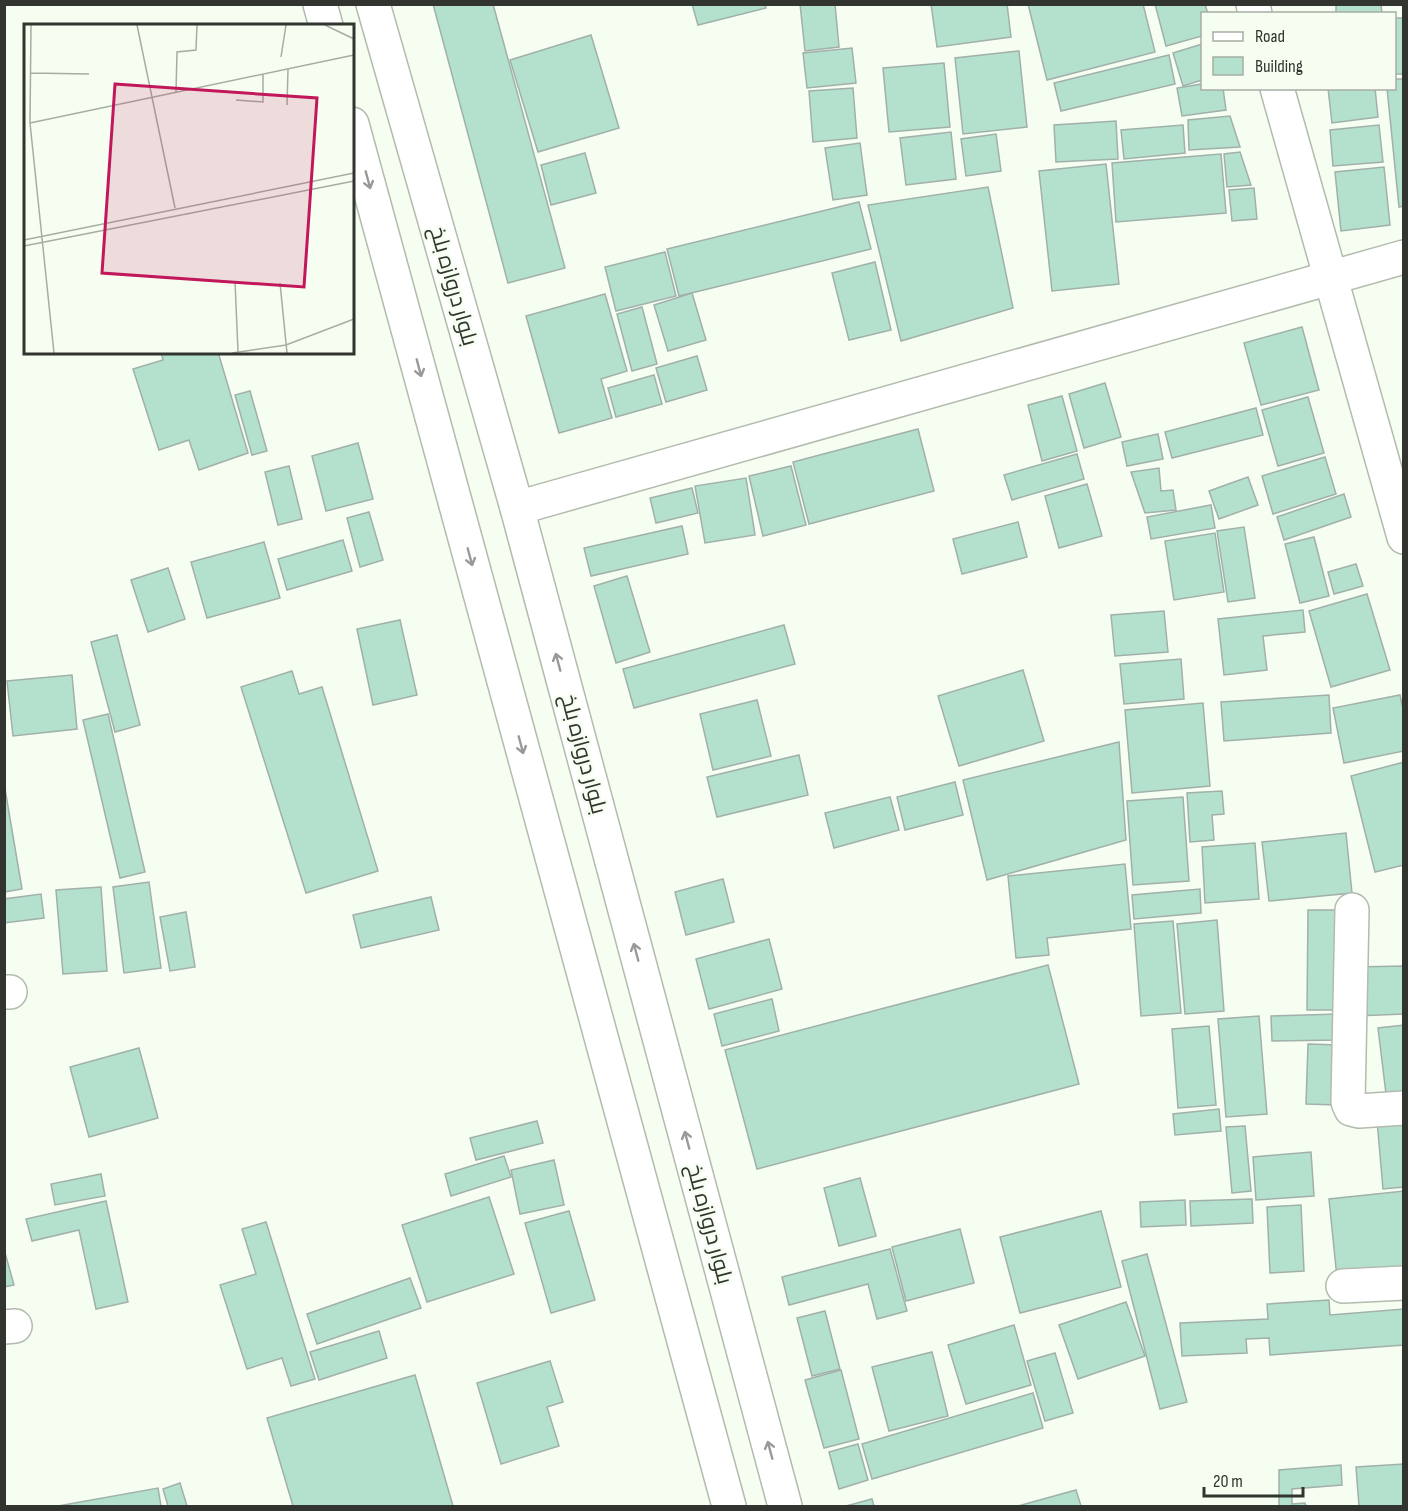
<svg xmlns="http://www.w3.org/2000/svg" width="1408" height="1511" font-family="'Sofia Sans Condensed',Cairo,sans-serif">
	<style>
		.building { fill: #b4e1cd; stroke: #a1b0aa; stroke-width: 1.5 }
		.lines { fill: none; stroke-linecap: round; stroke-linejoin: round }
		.minor-casing { stroke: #b2bbae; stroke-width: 36 }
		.major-casing { stroke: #b2bbae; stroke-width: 36 }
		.minor { stroke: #fff; stroke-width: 33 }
		.major { stroke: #fff; stroke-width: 33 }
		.oneway { stroke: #989a97 }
		.labels { text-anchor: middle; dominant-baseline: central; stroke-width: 5; stroke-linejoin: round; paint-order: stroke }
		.street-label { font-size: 22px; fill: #31342f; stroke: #f5fef1 }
		.inset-road { fill: none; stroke: #a7ada3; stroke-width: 1.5 }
		.view { fill: #c2185b; fill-opacity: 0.15; stroke: #c2185b; stroke-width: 3 }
		.inset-edge { fill: none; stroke: #31342f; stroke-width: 3 }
	</style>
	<rect width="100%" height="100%" fill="#f5fef1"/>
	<g class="building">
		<polygon points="433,4 493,4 565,268 508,283"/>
		<polygon points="692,4 765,4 766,8 698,25"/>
		<polygon points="800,4 835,4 839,47 805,51"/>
		<polygon points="931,4 1007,4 1011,37 937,47"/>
		<polygon points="1028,4 1143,4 1155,52 1047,80"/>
		<polygon points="1155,4 1205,4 1208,14 1202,14 1202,36 1166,46"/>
		<polygon points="1336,4 1381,4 1382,14 1336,14"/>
		<rect x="1394" y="18" width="10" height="56"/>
		<polygon points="591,35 619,128 538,152 510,60"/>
		<polygon points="1202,44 1202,80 1183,86 1173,53"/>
		<polygon points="852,48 856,83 807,88 803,53"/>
		<polygon points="1019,51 1027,127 963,134 955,58"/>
		<polygon points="1169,55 1175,84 1061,111 1054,83"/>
		<polygon points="944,63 950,127 889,132 883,68"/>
		<polygon points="1394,79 1404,79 1404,206 1399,207 1387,88 1394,88"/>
		<polygon points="1202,84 1202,88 1223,88 1226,110 1182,116 1177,88"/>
		<polygon points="853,88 857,138 813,142 809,91"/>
		<polygon points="1328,88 1375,88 1378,117 1332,123"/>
		<polygon points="1230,116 1240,147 1189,150 1188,120"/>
		<polygon points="1116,121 1118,159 1056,162 1054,125"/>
		<polygon points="1183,125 1185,153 1124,159 1121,130"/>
		<polygon points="1379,125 1383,162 1333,166 1330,130"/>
		<polygon points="951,132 956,179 906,185 900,138"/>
		<polygon points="996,134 1001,171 966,176 961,139"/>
		<polygon points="860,143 867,195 833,200 825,148"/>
		<polygon points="1240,152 1251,185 1227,187 1224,154"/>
		<polygon points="585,153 596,193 551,205 541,165"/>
		<polygon points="1221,154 1226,213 1116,222 1112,163"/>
		<polygon points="1106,164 1119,284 1052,291 1039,171"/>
		<polygon points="1384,167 1390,225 1341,231 1335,172"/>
		<polygon points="988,187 1013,308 901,341 868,205"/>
		<polygon points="1254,188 1257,219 1232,221 1229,190"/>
		<polygon points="859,202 871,249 679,296 667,249"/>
		<polygon points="665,252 676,296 616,311 605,267"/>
		<polygon points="875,262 891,330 849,340 832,273"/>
		<polygon points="692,293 706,340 668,351 654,305"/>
		<polygon points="605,294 627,371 601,379 612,418 559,433 526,316"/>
		<polygon points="642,307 657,364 632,371 617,314"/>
		<polygon points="1302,327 1319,390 1261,405 1244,343"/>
		<polygon points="161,352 218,352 248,453 199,470 189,440 159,450 133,369 163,360"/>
		<polygon points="697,356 707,390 666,402 656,368"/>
		<polygon points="654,375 662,404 616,417 608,388"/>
		<polygon points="1105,383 1121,437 1084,448 1069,394"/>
		<polygon points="250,391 267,451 252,455 235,395"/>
		<polygon points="1062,396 1077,451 1042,461 1028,405"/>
		<polygon points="1308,397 1324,453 1278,466 1262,410"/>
		<polygon points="1256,408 1263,435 1172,458 1165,432"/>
		<polygon points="918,429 934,491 809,524 793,462"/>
		<polygon points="1158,434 1163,459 1127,466 1122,442"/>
		<polygon points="358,443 373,499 326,511 312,456"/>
		<polygon points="1077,454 1084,479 1012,500 1004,475"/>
		<polygon points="1325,457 1336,494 1273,514 1262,476"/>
		<polygon points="289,466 302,519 278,525 265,472"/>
		<polygon points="791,466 806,525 763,536 749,476"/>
		<polygon points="1159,468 1161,491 1173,490 1176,510 1145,513 1131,472"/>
		<polygon points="1248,477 1258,505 1219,519 1209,491"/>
		<polygon points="746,478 755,535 705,543 695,486"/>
		<polygon points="1087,484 1102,536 1059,548 1045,496"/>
		<polygon points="692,488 698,513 656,523 650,498"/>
		<polygon points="1344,494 1351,517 1284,540 1277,517"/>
		<polygon points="1211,505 1215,528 1151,539 1147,517"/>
		<polygon points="369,512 383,560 360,567 347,518"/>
		<polygon points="1018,522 1027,557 962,574 953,539"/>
		<polygon points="682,526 688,554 591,576 584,548"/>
		<polygon points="1244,527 1255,598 1228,602 1217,531"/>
		<polygon points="1215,533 1224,592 1174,600 1165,541"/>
		<polygon points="1314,537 1329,596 1300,603 1285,544"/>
		<polygon points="343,540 352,571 287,590 278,559"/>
		<polygon points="264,542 280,598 207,618 191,562"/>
		<polygon points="1356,564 1363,586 1334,594 1328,572"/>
		<polygon points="168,568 185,619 148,632 131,580"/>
		<polygon points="627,576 650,652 616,663 594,586"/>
		<polygon points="1367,594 1390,670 1331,687 1309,611"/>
		<polygon points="1303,610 1305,632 1263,636 1267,670 1224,675 1218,619"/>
		<polygon points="1164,611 1168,652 1115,656 1111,615"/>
		<polygon points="400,620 417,695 373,705 357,629"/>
		<polygon points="784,625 795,664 634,708 623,669"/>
		<polygon points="117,635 140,725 115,732 91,642"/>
		<polygon points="1181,659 1184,699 1124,704 1120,664"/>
		<polygon points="1023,670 1044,741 959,766 938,696"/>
		<polygon points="292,671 299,694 322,687 378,871 306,893 241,687"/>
		<polygon points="72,675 77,729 13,736 7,681"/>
		<polygon points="1329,695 1331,733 1224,741 1221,702"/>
		<polygon points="1400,695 1404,714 1404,751 1344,763 1333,708"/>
		<polygon points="757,700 771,756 713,770 700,714"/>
		<polygon points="1203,703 1210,786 1132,793 1125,710"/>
		<polygon points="108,714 145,872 120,878 83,720"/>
		<polygon points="1119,742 1126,840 987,880 963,780"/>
		<polygon points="799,755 808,795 717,817 707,777"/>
		<polygon points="1404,762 1404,865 1375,872 1351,776"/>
		<polygon points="955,782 963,815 905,830 897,797"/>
		<polygon points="4,783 22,889 4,892"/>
		<polygon points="1222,791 1224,814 1212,815 1214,840 1190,842 1187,793"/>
		<polygon points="890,797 899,830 834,848 825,813"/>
		<polygon points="1183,797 1189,881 1133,885 1127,801"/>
		<polygon points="1346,833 1352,893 1269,901 1262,842"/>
		<polygon points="1255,843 1259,899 1205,903 1202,847"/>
		<polygon points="1125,864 1131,929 1047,938 1049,955 1016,958 1008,876"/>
		<polygon points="723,879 734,922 686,935 675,892"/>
		<polygon points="149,882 161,968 124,973 113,887"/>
		<polygon points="101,887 107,971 63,974 56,890"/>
		<polygon points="1200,889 1201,913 1134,919 1132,895"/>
		<polygon points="41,894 44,918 4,923 4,899"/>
		<polygon points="431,897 439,930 361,948 353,915"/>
		<polygon points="1308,910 1346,910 1345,1010 1307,1010"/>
		<polygon points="186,912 195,967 170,971 160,917"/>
		<polygon points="1217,920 1224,1011 1185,1014 1177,924"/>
		<polygon points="1173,921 1181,1013 1141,1016 1134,924"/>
		<polygon points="769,939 782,989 709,1009 696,959"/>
		<polygon points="1048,965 1079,1084 757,1169 725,1050"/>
		<polygon points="1404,966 1404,1014 1355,1016 1354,967"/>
		<polygon points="772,999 779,1031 722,1046 714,1014"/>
		<polygon points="1339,1014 1340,1040 1272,1041 1271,1016"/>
		<polygon points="1259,1016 1267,1114 1226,1117 1218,1019"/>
		<polygon points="1404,1025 1404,1100 1387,1102 1378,1028"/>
		<polygon points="1209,1026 1216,1105 1178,1108 1172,1029"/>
		<polygon points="1308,1044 1339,1045 1337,1105 1306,1104"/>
		<polygon points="139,1048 158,1118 89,1137 70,1067"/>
		<polygon points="1219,1109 1221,1131 1175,1135 1173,1114"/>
		<polygon points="1404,1118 1404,1187 1383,1189 1377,1120"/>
		<polygon points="537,1121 543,1143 476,1160 470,1138"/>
		<polygon points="1245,1126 1251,1191 1232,1193 1226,1127"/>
		<polygon points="1311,1152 1314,1196 1256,1200 1253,1157"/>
		<polygon points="504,1156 511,1177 451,1196 445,1174"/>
		<polygon points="554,1160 564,1205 520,1214 511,1170"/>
		<polygon points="101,1174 105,1196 55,1205 51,1184"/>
		<polygon points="860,1178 876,1236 839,1246 824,1188"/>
		<polygon points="1404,1191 1404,1271 1337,1278 1329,1199"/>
		<polygon points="489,1197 514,1274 427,1302 402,1225"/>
		<polygon points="1252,1199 1253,1223 1191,1226 1190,1201"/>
		<polygon points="1185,1200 1186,1225 1141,1227 1140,1202"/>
		<polygon points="106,1201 128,1302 96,1309 79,1230 32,1241 26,1219"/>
		<polygon points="1301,1205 1304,1271 1270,1273 1267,1207"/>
		<polygon points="569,1211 595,1300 551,1313 525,1223"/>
		<polygon points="1101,1211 1121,1287 1020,1313 1000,1237"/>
		<polygon points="266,1222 315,1379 291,1386 282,1358 247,1369 220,1285 256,1274 242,1229"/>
		<polygon points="960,1229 974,1283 906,1301 892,1247"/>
		<polygon points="4,1249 14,1285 4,1287"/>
		<polygon points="890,1249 907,1311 877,1319 868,1284 789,1305 782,1277"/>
		<polygon points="1147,1254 1187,1402 1160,1409 1122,1261"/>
		<polygon points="410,1278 421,1308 317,1344 307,1314"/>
		<polygon points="1329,1300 1330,1315 1404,1309 1404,1345 1270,1355 1269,1338 1246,1339 1247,1353 1182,1356 1180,1323 1268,1319 1267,1304"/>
		<polygon points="1126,1302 1145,1356 1078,1379 1059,1325"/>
		<polygon points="825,1311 840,1369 812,1376 797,1318"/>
		<polygon points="1014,1325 1031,1385 966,1404 948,1345"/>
		<polygon points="379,1331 387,1358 319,1380 310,1352"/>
		<polygon points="932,1352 948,1416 889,1431 872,1367"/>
		<polygon points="1055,1353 1073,1413 1045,1421 1027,1361"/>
		<polygon points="550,1361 563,1402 547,1407 559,1446 501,1464 477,1383"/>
		<polygon points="841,1370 859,1439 824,1448 805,1380"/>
		<polygon points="415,1375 453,1506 293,1506 267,1418"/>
		<polygon points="1033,1393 1043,1428 872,1479 862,1444"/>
		<polygon points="858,1444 868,1480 839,1489 829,1452"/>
		<polygon points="1404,1464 1404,1506 1359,1506 1356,1467"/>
		<polygon points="1341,1465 1342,1485 1292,1489 1292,1504 1305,1503 1306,1506 1279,1506 1279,1470"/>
		<polygon points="180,1483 187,1506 168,1506 163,1489"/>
		<polygon points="158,1488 161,1506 58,1506"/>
		<polygon points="1076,1490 1081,1506 1018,1506"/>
		<polygon points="872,1499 874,1506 846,1506"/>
	</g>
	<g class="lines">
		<g class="minor-casing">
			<g id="minor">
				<polyline points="1253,4 1255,14"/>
				<polyline points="1277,88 1404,537"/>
				<polyline points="517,508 1404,257"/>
				<polyline points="1352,910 1348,1102 1351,1109 1359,1111 1404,1108"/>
				<polyline points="4,992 10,992"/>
				<polyline points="1343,1286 1404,1283"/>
				<polyline points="4,1327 15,1326"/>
			</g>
		</g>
		<g class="major-casing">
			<g id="major">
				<polyline points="320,4 326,26"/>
				<polyline points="373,4 517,508 785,1506"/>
				<polyline points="352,124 729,1506"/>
			</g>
		</g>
		<use href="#minor" class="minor"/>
		<use href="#major" class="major"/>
	</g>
	<defs><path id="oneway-shaft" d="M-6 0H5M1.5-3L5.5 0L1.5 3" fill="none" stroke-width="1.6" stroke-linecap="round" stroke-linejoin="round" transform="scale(1.5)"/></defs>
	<g class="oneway">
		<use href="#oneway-shaft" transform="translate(368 180) rotate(75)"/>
		<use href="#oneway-shaft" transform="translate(419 368) rotate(75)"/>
		<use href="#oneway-shaft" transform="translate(470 557) rotate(75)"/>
		<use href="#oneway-shaft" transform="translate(558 662) rotate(-105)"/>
		<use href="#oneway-shaft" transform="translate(521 745) rotate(75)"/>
		<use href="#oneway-shaft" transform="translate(636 952) rotate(-105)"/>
		<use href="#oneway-shaft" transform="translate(687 1140) rotate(-105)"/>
		<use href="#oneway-shaft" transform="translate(770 1450) rotate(-105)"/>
	</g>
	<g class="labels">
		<g class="street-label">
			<text transform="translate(453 286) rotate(74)">بلوار دروازه بلخ</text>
			<text transform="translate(583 754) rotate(75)">بلوار دروازه بلخ</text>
			<text transform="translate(709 1224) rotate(75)">بلوار دروازه بلخ</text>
		</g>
	</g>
	<g transform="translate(24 24)">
		<rect width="330" height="330" fill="#f5fef1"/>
		<path class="inset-road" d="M7,1l-1,98 24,230M113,1l38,183M301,1l29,14M257,33l5,-32M7,49l58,1M152,68l1,-40 19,-2 1,-25M212,76l27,2v-28M263,81l1,-36M6,99l324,-68M0,216l330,-67M0,222l330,-65M211,257l3,71M256,259l7,70M208,329l54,-8 68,-26"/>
		<path class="view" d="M91,60l202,14 -13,189 -202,-14z"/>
		<rect width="330" height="330" class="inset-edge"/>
	</g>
	<rect width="1408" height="1511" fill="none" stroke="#31342f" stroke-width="12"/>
	<rect x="1201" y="12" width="195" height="78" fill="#f5fef1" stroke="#a7ada3" stroke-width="1.5"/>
	<rect x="1213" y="32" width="30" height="9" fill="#ffffff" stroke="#a7ada3" stroke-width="1.5"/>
	<text x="1255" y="42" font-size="18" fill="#31342f">Road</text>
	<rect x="1213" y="57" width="30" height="18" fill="#b4e1cd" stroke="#a7ada3" stroke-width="1.5"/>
	<text x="1255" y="72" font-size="18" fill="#31342f">Building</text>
	<path d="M1204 1487v9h99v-9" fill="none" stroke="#31342f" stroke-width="3"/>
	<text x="1213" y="1487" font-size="18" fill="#31342f" stroke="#f5fef1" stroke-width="4.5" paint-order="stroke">20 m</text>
</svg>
